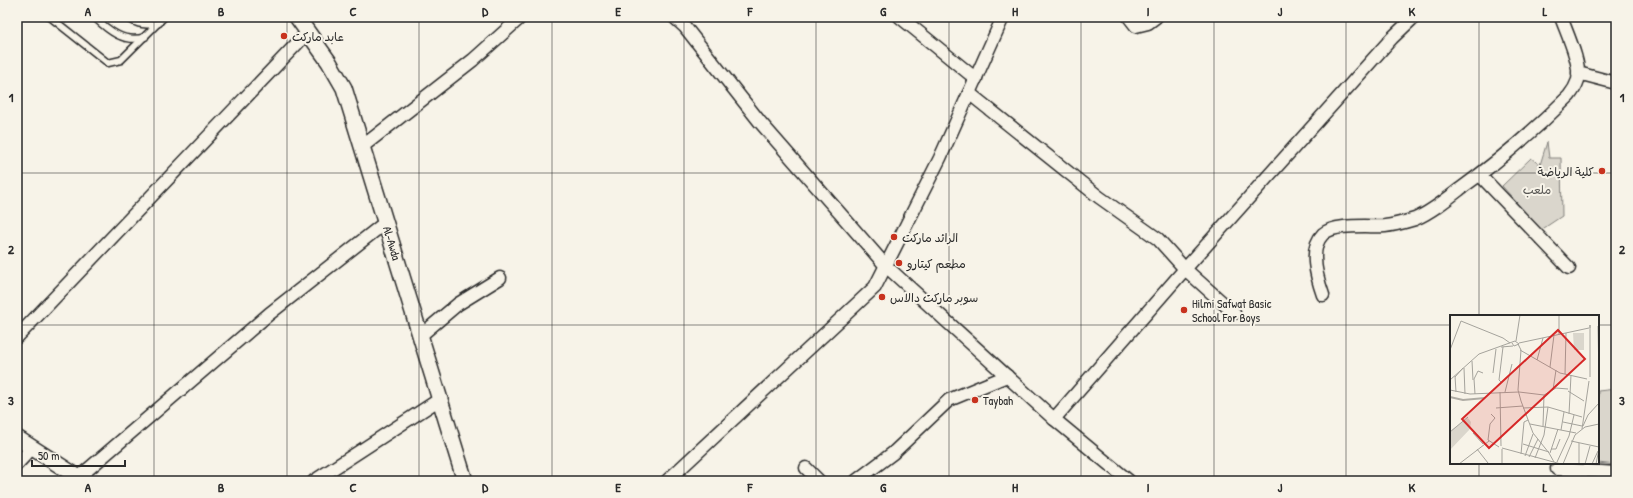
<svg xmlns="http://www.w3.org/2000/svg" width="1633" height="498" font-family="'Patrick Hand','Playpen Sans Arabic',sans-serif">
	<style>
		.green { fill: #dad6cc; stroke: #82807c }
		.lines { fill: none; stroke-linecap: round; stroke-linejoin: round }
		.service-casing { stroke: #2b2b2b; stroke-width: 9 }
		.minor-casing { stroke: #2b2b2b; stroke-width: 15 }
		.tertiary-casing { stroke: #2b2b2b; stroke-width: 18 }
		.service { stroke: #f7f3e8; stroke-width: 6 }
		.minor { stroke: #f7f3e8; stroke-width: 12 }
		.tertiary { stroke: #f7f3e8; stroke-width: 15 }
		.grid { fill: none; stroke: #2b2b2b; stroke-width: 1; stroke-opacity: 0.55 }
		.poi-dot { fill: #c8321e; stroke: #f7f3e8; stroke-width: 1.5 }
		.labels { text-anchor: middle; dominant-baseline: central; stroke-width: 4; stroke-linejoin: round; paint-order: stroke }
		.poi-label { font-size: 12px; fill: #2b2b2b; stroke: #f7f3e8; text-anchor: start }
		.park-label { font-size: 12px; fill: #575653; stroke: #f7f3e8 }
		.street-label { font-size: 12px; fill: #2b2b2b; stroke: #f7f3e8 }
		.inset-river { fill: none; stroke: #afaca4; stroke-width: 2 }
		.inset-road { fill: none; stroke: #a5a39c; stroke-width: 1 }
		.view { fill: #d62828; fill-opacity: 0.15; stroke: #d62828; stroke-width: 2 }
		.inset-edge { fill: none; stroke: #2b2b2b; stroke-width: 2 }
		.neatline { fill: none; stroke: #2b2b2b; stroke-width: 1.5 }
		.grid-label { font-size: 13px; text-anchor: middle; font-weight: bold; fill: #2b2b2b }
	</style>
	<rect width="100%" height="100%" fill="#f7f3e8"/>
	<filter id="ink" filterUnits="userSpaceOnUse"><feTurbulence type="fractalNoise" baseFrequency=".025" numOctaves="2"/><feDisplacementMap in="SourceGraphic" scale="8" xChannelSelector="R" yChannelSelector="G"/><feConvolveMatrix kernelMatrix="1 2 1 2 8 2 1 2 1" color-interpolation-filters="sRGB"/></filter>
	<g filter="url(#ink)">
		<g class="green">
			<polygon points="1547,142 1549,158 1561,158 1562,216 1541,230 1502,186 1531,158 1540,165"/>
			<polygon points="1616,389 1616,465 1598,463 1598,391"/>
		</g>
		<g class="lines">
			<g class="service-casing">
				<g id="service">
					<polyline points="50,17 108,63 121,60 164,17"/>
					<path d="M94,17c14,13 30,27 51,20"/>
					<path d="M127,17c11,8 19,9 32,6"/>
				</g>
			</g>
			<g class="minor-casing">
				<g id="minor">
					<polyline points="674,17 685,27 760,122 886,266 1054,419 1129,481"/>
					<polyline points="900,17 976,79"/>
					<polyline points="1129,17 1136,26 1148,23 1156,17"/>
					<polyline points="1578,73 1616,83"/>
					<polyline points="969,93 1099,197 1158,239 1185,269 1234,313"/>
					<polyline points="363,146 473,60 521,17"/>
					<polyline points="1480,175 1569,268"/>
					<path d="M1323,295c-6,-17 -15,-46 0,-61 12,-11 46,-7 62,-8 10,-1 20,-4 30,-7 16,-7 31,-19 45,-30 39,-28 75,-59 109,-93 4,-5 7,-10 9,-16 3,-17 -11,-46 -17,-63"/>
					<polyline points="420,336 458,304 500,278"/>
					<polyline points="17,337 308,32"/>
					<polyline points="1054,419 1185,269 1392,38 1414,17"/>
					<polyline points="17,464 32,448"/>
					<polyline points="806,468 819,481"/>
					<polyline points="1557,469 1616,473"/>
					<polyline points="78,478 269,314 386,222"/>
					<polyline points="314,481 440,399"/>
					<polyline points="667,481 875,287 940,158 1003,17"/>
					<polyline points="856,481 893,453 949,400 1007,376"/>
				</g>
			</g>
			<g class="tertiary-casing">
				<g id="tertiary">
					<polyline points="297,17 329,62 344,88 465,481"/>
					<polyline points="17,438 84,481"/>
				</g>
			</g>
			<use href="#service" class="service"/>
			<use href="#minor" class="minor"/>
			<use href="#tertiary" class="tertiary"/>
		</g>
	</g>
	<path class="grid" d="M154,17v464M287,17v464M419,17v464M552,17v464M684,17v464M816,17v464M949,17v464M1081,17v464M1214,17v464M1346,17v464M1479,17v299M17,173h1599M17,325h1434M1598,325h18M1479,463v18"/>
	<g class="poi-dot">
		<circle cx="284" cy="36" r="4"/>
		<circle cx="1602" cy="171" r="4"/>
		<circle cx="894" cy="237" r="4"/>
		<circle cx="899" cy="263" r="4"/>
		<circle cx="882" cy="297" r="4"/>
		<circle cx="1184" cy="310" r="4"/>
		<circle cx="975" cy="400" r="4"/>
	</g>
	<g class="labels">
		<g class="poi-label">
			<text x="292" y="36">عابد ماركت</text>
			<text x="1594" y="171" text-anchor="end">كلية الرياضة</text>
			<text x="902" y="237">الرائد ماركت</text>
			<text x="907" y="263">مطعم كيتارو</text>
			<text x="890" y="297">سوبر ماركت دالاس</text>
			<text x="1192" y="303">Hilmi Safwat Basic<tspan x="1192" dy="14">School For Boys</tspan></text>
			<text x="983" y="400">Taybah</text>
		</g>
		<g class="park-label">
			<text x="1537" y="189">ملعب</text>
		</g>
		<g class="street-label">
			<text transform="translate(392 243) rotate(73)">Al-Awda</text>
		</g>
	</g>
	<g transform="translate(1450 315)">
		<rect width="149" height="149" fill="#f7f3e8"/>
		<path d="M123,18h11v17h-10zM18,103l3,4 -1,7 -20,21v-19z" fill="#dad6cc"/>
		<path class="inset-river" d="M0,82l13,3 22,-2"/>
		<path class="inset-road" d="M148,11l1,53M109,20v-20M66,26l4,-26M69,28l70,-15M68,29l3,6 -3,40 3,11 12,32 16,20 5,9M51,32l12,-1M0,35l11,-29 42,17 7,5M70,35l40,23 27,6M87,45l6,-22M22,46l1,19M100,52l4,-32M14,53l1,26M43,58l3,-24M115,59l1,-41M5,61l1,16M5,62l8,-9M140,62v-52v3M0,65l29,-26 36,-13 4,3 -5,2 -2,-3M52,68l-3,-3 4,-33M0,75l20,4 49,-2 25,3 12,-7 12,1M103,75l3,-20M118,76l16,10M50,77l1,54M55,77l7,-28M25,79l-1,-15 4,-8 5,2M46,93l27,-2M73,93l25,-1 34,10M41,99l4,4 -5,6 -2,16 11,7M119,99l2,-39M113,107l19,4M80,109l46,9M93,111l1,-31M133,111l5,-11 11,-12M132,114l7,-48M111,115l3,-18M0,117l18,-15M23,118l10,11M121,126l28,6M73,129l26,8M52,133l59,16M27,134l11,14M52,134v15M101,134h5l4,-10M100,138l8,-24M71,139l3,-32 4,-2M75,141l8,-22M79,142l9,-18M85,143l9,-23 4,-28M107,147l12,-26 5,-21M9,149l30,-23M113,149l12,-29 10,-8 14,-3M129,149v-21M135,149l5,-18M142,149l6,-13M146,149l3,-15"/>
		<path class="view" d="M108,15l27,29 -96,89 -27,-29z"/>
		<rect width="149" height="149" class="inset-edge"/>
	</g>
	<rect width="1633" height="498" fill="none" stroke="#f7f3e8" stroke-width="44"/>
	<path d="M32 460v6h93v-6" fill="none" stroke="#2b2b2b" stroke-width="2"/>
	<text x="38" y="460" font-size="12" fill="#2b2b2b" stroke="#f7f3e8" stroke-width="3" paint-order="stroke">50 m</text>
	<rect x="22" y="22" width="1589" height="454" class="neatline"/>
	<g class="grid-label">
		<text x="88" y="16">A</text>
		<text x="221" y="16">B</text>
		<text x="353" y="16">C</text>
		<text x="485" y="16">D</text>
		<text x="618" y="16">E</text>
		<text x="750" y="16">F</text>
		<text x="883" y="16">G</text>
		<text x="1015" y="16">H</text>
		<text x="1148" y="16">I</text>
		<text x="1280" y="16">J</text>
		<text x="1412" y="16">K</text>
		<text x="1545" y="16">L</text>
		<text x="11" y="102">1</text>
		<text x="1622" y="102">1</text>
		<text x="11" y="254">2</text>
		<text x="1622" y="254">2</text>
		<text x="11" y="405">3</text>
		<text x="1622" y="405">3</text>
		<text x="88" y="492">A</text>
		<text x="221" y="492">B</text>
		<text x="353" y="492">C</text>
		<text x="485" y="492">D</text>
		<text x="618" y="492">E</text>
		<text x="750" y="492">F</text>
		<text x="883" y="492">G</text>
		<text x="1015" y="492">H</text>
		<text x="1148" y="492">I</text>
		<text x="1280" y="492">J</text>
		<text x="1412" y="492">K</text>
		<text x="1545" y="492">L</text>
	</g>
</svg>
